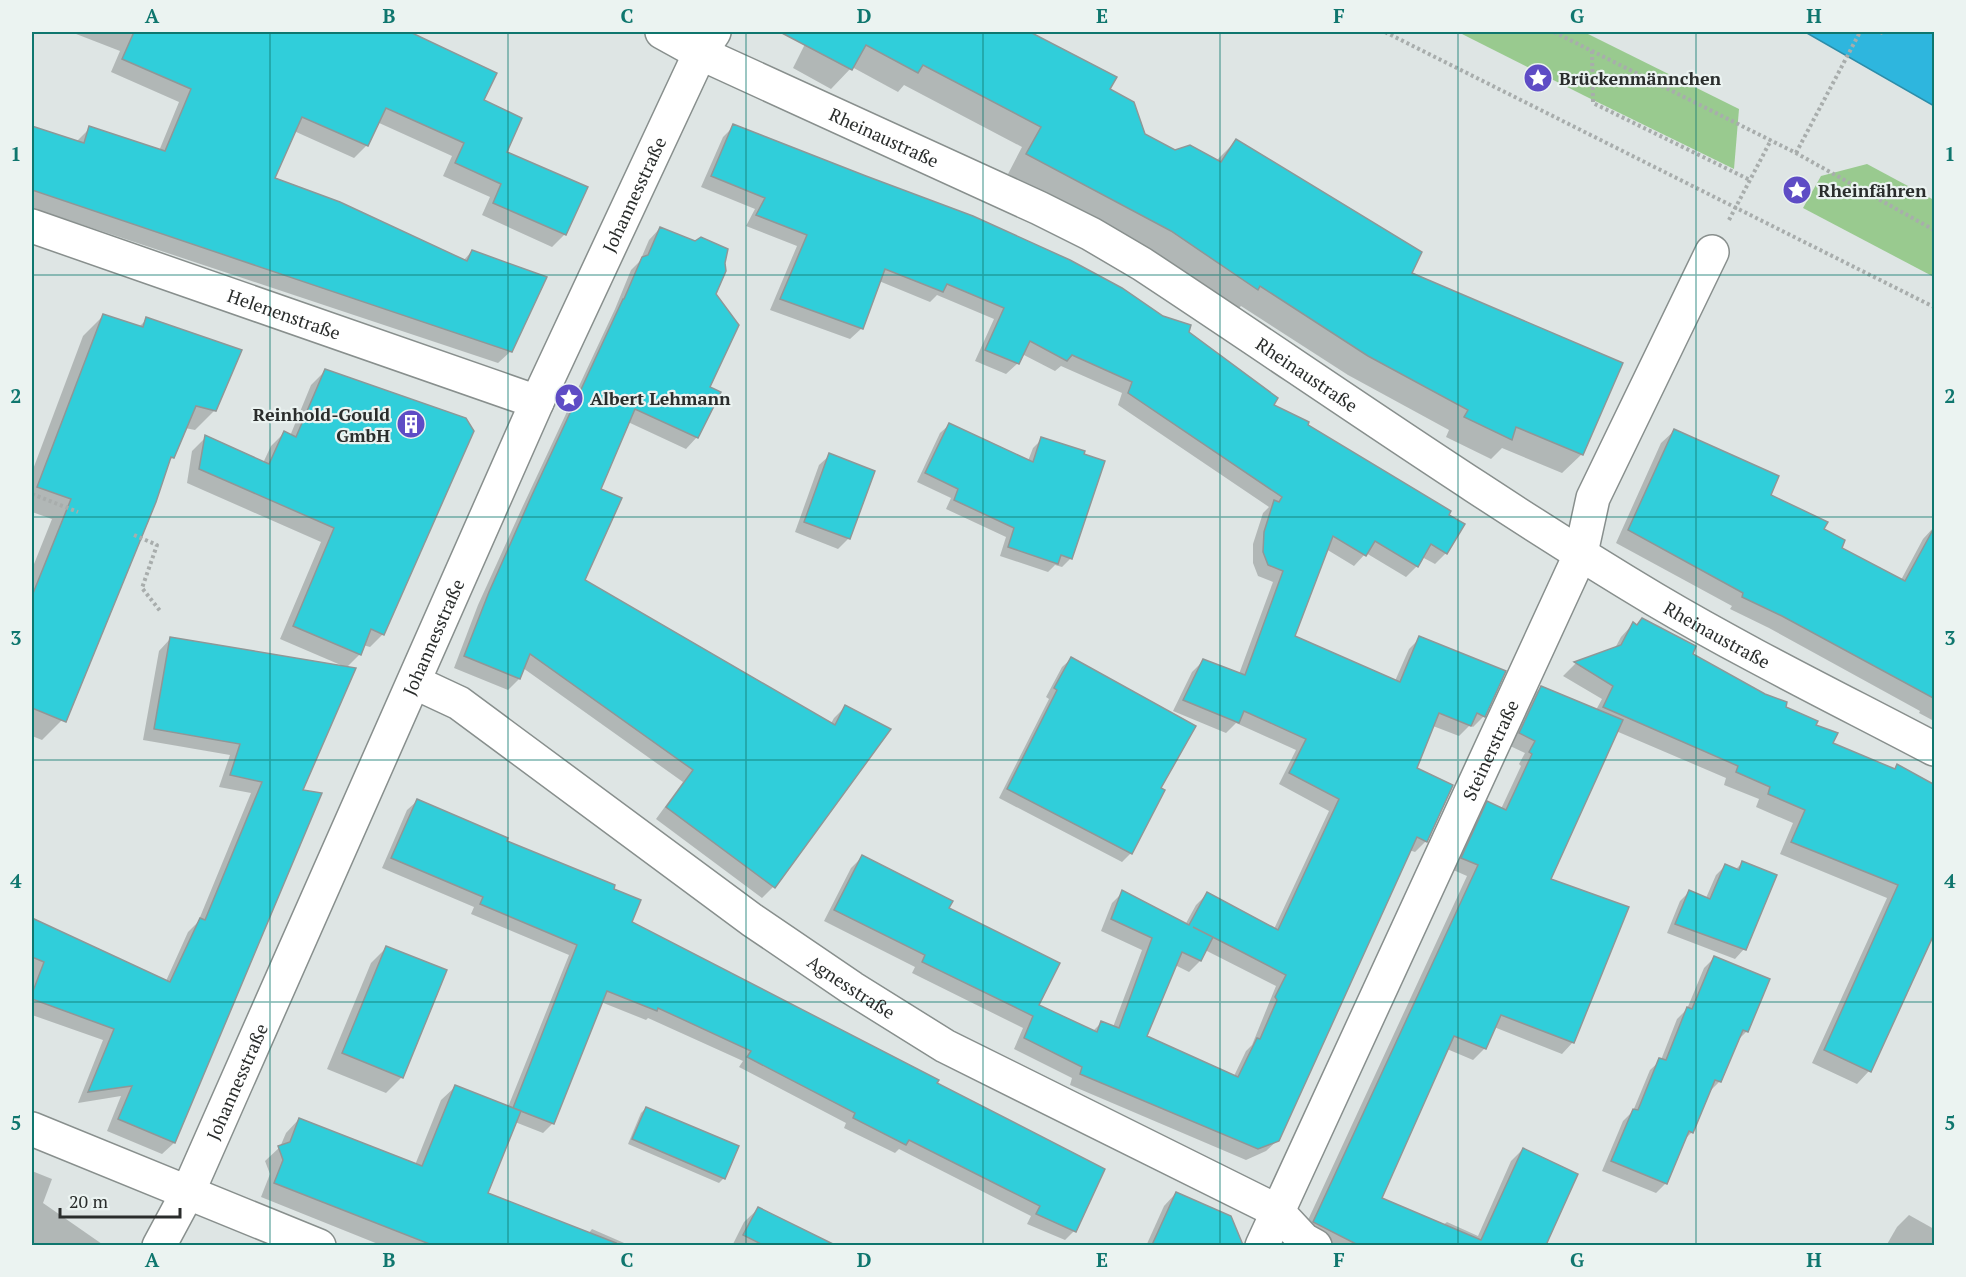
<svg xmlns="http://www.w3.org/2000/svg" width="1966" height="1277" font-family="'PT Serif',serif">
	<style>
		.green { fill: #99ca8f }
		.water { fill: #2eb6de; stroke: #2d8da9; stroke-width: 1.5 }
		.shadow { fill: #0003; fill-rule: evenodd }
		.building { fill: #30ceda; stroke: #8f9797; stroke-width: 1.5; fill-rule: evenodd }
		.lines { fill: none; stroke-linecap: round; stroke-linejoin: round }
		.street-casing { stroke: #888f8d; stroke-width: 36 }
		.path { stroke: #a8adac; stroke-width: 4; stroke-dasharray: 3 3; stroke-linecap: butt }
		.street { stroke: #fff; stroke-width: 33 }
		.grid { fill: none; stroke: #0f766e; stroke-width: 1.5; stroke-opacity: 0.55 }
		.labels { text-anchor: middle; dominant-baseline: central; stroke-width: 4.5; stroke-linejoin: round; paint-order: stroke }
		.poi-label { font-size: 18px; font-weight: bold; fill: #2a2d2c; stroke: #ebf3f1; text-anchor: start }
		.street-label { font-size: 18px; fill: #2a2d2c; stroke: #ebf3f1 }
		.neatline { fill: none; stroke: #0f766e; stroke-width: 2 }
		.grid-label { font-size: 20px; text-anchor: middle; font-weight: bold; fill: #0f766e }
	</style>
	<rect width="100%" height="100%" fill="#dee5e4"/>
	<g class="green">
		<polygon points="1458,32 1584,32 1739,109 1734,169 1585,96"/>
		<polygon points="1867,164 1934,200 1934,277 1803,208 1821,176"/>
	</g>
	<polygon class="water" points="1805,32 1934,32 1934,106"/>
	<g class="shadow">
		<polygon points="71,32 405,32 495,74 482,101 505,153 565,234 552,247 482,215 490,197 443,176 452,156 377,122 366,146 354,158 294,131 273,179 463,261 472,251 511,351 498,363 32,208 32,128 76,142 90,128 159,151 179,102 111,72 120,51"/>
		<polygon points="787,32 1027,32 1115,77 1108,90 1144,135 1175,152 1216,161 1236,141 1410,274 1582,454 1562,473 1502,448 1491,459 1446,437 1449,430 1348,375 1241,306 1238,309 1151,250 1008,174 1022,147 904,85 898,92 852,67 831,89 793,68 806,42"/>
		<path d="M734,126l453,207 85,73 34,19 140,128 -11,11 -13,-7 -5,9 -11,11 -40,-24 -12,13 -28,-17 -33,88 102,44 14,-32 11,-11 64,78 -11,11 -3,-2 -11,11 -26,-10 -18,43 11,72 -11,11 -6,-2 -131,290 -12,11 -20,9 -176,-75 2,-7 -58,-29 9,-21 -111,-55 3,-6 -91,-46 27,-53 11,-11 85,51 90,98 56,25 9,-9 11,5 29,-77 -41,-19 11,-28 11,-11 62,33 11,-20 11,-11 67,35 55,-118 -50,-27 17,-34 -60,-27 -10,10 -53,-22 19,-39 11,-11 36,13 34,-92 -15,-6 -5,-13v-19l10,-31 6,-6 -151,-102 4,-12 -61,-27 -6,5 -33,-17 -4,9 -12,11 -31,-13 19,-42 -57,-24 -7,7 -51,-21 -17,47 -12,11 -80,-29 27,-64 -51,-20 9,-17 -54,-22 22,-50zM1205,950l71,36 -24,59 -6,6 -12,25 -89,-40 30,-71 14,7 11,-11z"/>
		<polygon points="660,228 715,294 708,388 697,437 686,449 628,422 599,489 583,580 830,725 834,718 845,707 889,729 773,887 762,898 656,819 683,782 523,668 519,679 508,690 454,668 478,605 522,508 615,309 631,270 640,261 649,240"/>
		<polygon points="103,316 139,327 147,319 215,410 195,430 185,428 173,457 167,463 62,720 42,740 32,736 32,569 52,519 32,512 32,472 83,336"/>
		<polygon points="325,371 383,634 370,647 363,645 360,654 346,668 174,1143 162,1154 107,1131 121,1096 78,1103 103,1040 32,1015 32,919 166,981 188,932 198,922 251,793 219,787 230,755 143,740 159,651 170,639 343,666 280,639 321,542 187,483 192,451 206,437 263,463 271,446 284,433 290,436 311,385"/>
		<polygon points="949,425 1028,461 1033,448 1042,439 1071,558 1062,567 1055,565 1048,572 1000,556 1006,537 946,509 951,498 917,482 940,433"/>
		<polygon points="1674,431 1822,530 1840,549 1901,580 1923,539 1934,527 1934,721 1919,713 1920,711 1769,628 1730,609 1732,606 1616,543 1661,443"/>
		<polygon points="830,455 849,538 838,549 795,532 819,465"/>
		<polygon points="1642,619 1691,654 1814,726 1831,744 1894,770 1897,766 1934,929 1869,1071 1857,1084 1812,1063 1887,898 1780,854 1793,823 1756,807 1759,799 1724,785 1726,778 1616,731 1549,880 1573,1042 1562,1054 1494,1027 1485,1048 1473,1060 1447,1049 1380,1199 1443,1225 1447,1222 1478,1236 1511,1161 1523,1149 1576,1174 1544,1246 1325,1246 1302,1233 1467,876 1451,869 1476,814 1488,803 1501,809 1521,766 1519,764 1525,753 1508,745 1530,699 1541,687 1596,710 1602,699 1563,676 1575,664 1614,650 1621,637 1633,624 1636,626"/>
		<polygon points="1071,659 1159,788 1131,853 1122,862 999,798 1049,699 1046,697 1062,667"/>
		<polygon points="417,801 612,890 630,923 935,1084 1074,1231 1065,1240 1027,1224 1031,1216 899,1149 895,1153 844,1128 846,1123 739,1067 743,1061 648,1018 646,1020 601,1002 553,1123 543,1133 515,1122 486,1194 588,1234 592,1229 631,1246 383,1246 261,1197 270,1174 265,1161 280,1147 286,1133 299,1119 415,1165 441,1100 455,1087 508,1107 569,955 471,914 474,907 382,868 407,810"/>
		<polygon points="1742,863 1744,949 1735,959 1667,933 1680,901 1689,892 1706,898 1716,875 1725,866 1735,870"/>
		<polygon points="386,948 402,1077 386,1093 327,1069 371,963"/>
		<polygon points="1714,958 1747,1031 1736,1042 1720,1081 1709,1092 1692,1132 1683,1141 1666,1183 1656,1193 1602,1171 1623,1121 1633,1111 1650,1070 1661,1060 1677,1019 1687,1009 1704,968"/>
		<polygon points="646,1108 724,1178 719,1183 628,1144 641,1113"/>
		<polygon points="32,1171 52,1179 43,1203 102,1244 100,1246 32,1246"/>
		<polygon points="1176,1193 1236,1232 1230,1246 1146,1246 1164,1206"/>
		<polygon points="758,1209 820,1240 817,1246 732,1246 744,1222"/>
		<polygon points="1909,1215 1934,1229 1934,1246 1886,1246 1897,1227"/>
	</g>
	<g class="building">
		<polygon points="134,32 410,32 497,73 484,100 522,118 507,152 588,187 566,235 493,203 501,184 455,163 464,143 386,108 368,146 302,117 275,178 340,202 467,261 472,250 547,277 512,352 32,190 32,126 84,143 89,126 165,151 191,89 122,59"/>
		<polygon points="780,32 1030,32 1117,77 1110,89 1134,102 1145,134 1175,150 1190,145 1221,162 1236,139 1422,252 1412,273 1623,363 1583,455 1516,427 1512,440 1464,417 1468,410 1368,356 1260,286 1258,290 1171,231 1026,154 1041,127 923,65 918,73 866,45 852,70"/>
		<path d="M733,124l133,52 107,40 97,44 52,28 41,28 28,9 -2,7 89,66 -4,7 35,17 -1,3 143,86 -2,4 16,9 -18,30 -16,-10 -13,23 -43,-26 -9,15 -33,-20 -38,100 105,46 19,-46 87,35 -21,46 -8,-4 -6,13 -32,-13 -22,55 36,17 -26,57 -10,-5 -138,304 -21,8 -178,-75 2,-7 -58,-29 9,-22 -111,-54 3,-7 -91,-45 28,-55 91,46 -4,7 111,55 -21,42 58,27 4,-11 18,7 33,-90 -41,-19 11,-29 67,35 18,-33 71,38 61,-131 -50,-26 17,-34 -62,-28 -5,12 -56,-23 20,-41 42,16 38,-104 -15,-6 -5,-13 1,-20 10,-32 5,2 3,-5 -154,-104 4,-11 -60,-27 -5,6 -37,-20 -11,23 -34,-14 19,-42 -57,-24 -4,8 -58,-23 -22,60 -83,-30 27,-64 -51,-20 9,-17 -54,-22zM1193,927l49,25 44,23 -11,22 2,3 -17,39 -3,-1 -19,39 -91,-41 35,-84 19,9 12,-24z"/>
		<polygon points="660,227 695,241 701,237 728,249 725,263 726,271 716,294 739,325 710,387 721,392 698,438 635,409 601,489 622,498 585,580 835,725 845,705 891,729 775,888 666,807 693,770 530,654 520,679 464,656 489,592 532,495 623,299 624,299 642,257 648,255"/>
		<polygon points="103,314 143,327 146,317 242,350 216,411 196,406 174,458 171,457 156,502 66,722 32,708 32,596 71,499 37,487"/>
		<polygon points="325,369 466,418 474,431 384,635 371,629 361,655 293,626 334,528 199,469 205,435 269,464 284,431 296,437"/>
		<polygon points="949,423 1033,462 1041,437 1085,451 1084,454 1105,461 1072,559 1061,555 1058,564 1008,547 1014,528 954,500 958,489 925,473"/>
		<polygon points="1674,429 1779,476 1771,495 1828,522 1824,529 1845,540 1842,548 1905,581 1935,526 1935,699 1782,616 1742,597 1743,593 1628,530"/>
		<polygon points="829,453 875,471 850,539 804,522"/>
		<polygon points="1642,618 1696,646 1693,654 1765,694 1787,702 1786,707 1818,721 1816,725 1838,733 1833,743 1895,769 1897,764 1935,785 1935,932 1871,1072 1824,1050 1898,885 1791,842 1805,810 1768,794 1770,787 1736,772 1738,766 1603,707 1613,686 1574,662 1621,645 1633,622 1637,625"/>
		<polygon points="170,637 356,668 303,790 322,793 175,1143 118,1119 132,1086 88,1092 114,1029 32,999 32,994 44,962 32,957 32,918 170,982 200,918 205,920 262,782 230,775 240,744 154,729"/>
		<polygon points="1071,657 1196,726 1161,788 1165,790 1132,854 1007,789 1057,690 1054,688"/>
		<polygon points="1541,686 1623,720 1551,879 1629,907 1574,1043 1501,1015 1486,1049 1454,1036 1382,1198 1481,1240 1523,1148 1578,1174 1546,1245 1358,1245 1313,1222 1478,865 1461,858 1487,801 1506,810 1532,754 1529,752 1535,741 1519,733"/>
		<polygon points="417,799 508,838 507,841 615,885 614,889 641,900 632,922 939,1080 937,1083 1105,1169 1076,1232 1036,1214 1040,1206 1008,1190 909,1140 906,1145 853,1118 855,1113 747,1057 751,1051 658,1008 657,1011 607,991 554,1124 513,1108 577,945 480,904 483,897 391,858"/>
		<polygon points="1742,861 1777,875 1746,950 1675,924 1689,890 1710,899 1725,864 1739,870"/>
		<polygon points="386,946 447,970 403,1078 342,1053"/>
		<polygon points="1714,956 1770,979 1748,1032 1743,1030 1721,1082 1715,1080 1693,1133 1689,1131 1667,1184 1611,1161 1633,1109 1638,1110 1659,1058 1666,1060 1687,1007 1692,1009"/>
		<polygon points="455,1085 521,1111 488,1193 616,1243 615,1245 432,1245 274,1183 283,1160 278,1146 290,1142 299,1118 422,1166"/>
		<polygon points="646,1107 739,1146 725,1179 632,1139"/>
		<polygon points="1176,1192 1231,1216 1243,1245 1152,1245"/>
		<polygon points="758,1207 835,1245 763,1245 743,1235"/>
	</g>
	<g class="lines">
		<g class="street-casing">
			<g id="street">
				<path id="s1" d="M662,32l38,21 339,155 52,26 51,30c170,112 337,230 512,335 91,54 187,101 280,150"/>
				<path id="s2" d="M32,226l505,176"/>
				<path id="s3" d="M414,682l45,21 293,217 100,68 93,58 332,165 27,29 11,6"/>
				<polyline points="32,1129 319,1246"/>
				<path id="s4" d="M159,1246l29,-54 349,-790 163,-349 14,-21"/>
				<path id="s5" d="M1262,1246l319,-693 12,-55 119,-246"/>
			</g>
		</g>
		<g class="path">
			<polyline points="1385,32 1934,307"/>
			<polyline points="1554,32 1796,153 1934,230"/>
			<polyline points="1880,32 1885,34"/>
			<polyline points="1592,51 1593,103 1750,180"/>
			<polyline points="1796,153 1860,32"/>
			<polyline points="1729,220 1771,140"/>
			<polyline points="32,494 78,512"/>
			<polyline points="134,535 157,545 142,588 161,612"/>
		</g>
		<use href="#street" class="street"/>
	</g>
	<path class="grid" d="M270,32v1214M508,32v1214M746,32v1214M983,32v1214M1220,32v1214M1458,32v1214M1696,32v1214M32,275h1902M32,517h1902M32,760h1902M32,1002h1902"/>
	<defs>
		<g id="sight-disc" transform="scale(1.5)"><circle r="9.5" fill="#5e4cc5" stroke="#ebf3f1"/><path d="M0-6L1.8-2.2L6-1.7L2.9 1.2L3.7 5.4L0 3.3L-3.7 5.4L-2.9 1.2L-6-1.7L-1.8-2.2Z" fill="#fff"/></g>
		<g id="building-disc" transform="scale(1.5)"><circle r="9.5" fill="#5e4cc5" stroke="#ebf3f1"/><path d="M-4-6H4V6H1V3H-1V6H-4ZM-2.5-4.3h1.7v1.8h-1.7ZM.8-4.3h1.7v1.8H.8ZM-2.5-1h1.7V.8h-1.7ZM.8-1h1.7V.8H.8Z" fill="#fff"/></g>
	</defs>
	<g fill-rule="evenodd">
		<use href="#sight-disc" x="1538" y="78"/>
		<use href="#sight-disc" x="1797" y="190"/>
		<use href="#sight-disc" x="569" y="398"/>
		<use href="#building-disc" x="411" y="424"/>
	</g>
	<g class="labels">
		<g class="poi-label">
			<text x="1559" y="78">Brückenmännchen</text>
			<text x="1818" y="190">Rheinfähren</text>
			<text x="590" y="398">Albert Lehmann</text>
			<text x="390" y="414" text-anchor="end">Reinhold-Gould<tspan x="390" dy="21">GmbH</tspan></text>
		</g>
		<g class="street-label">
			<text stroke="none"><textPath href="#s1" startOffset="246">Rheinaustraße</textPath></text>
			<text stroke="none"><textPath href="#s4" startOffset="1154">Johannesstraße</textPath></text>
			<text stroke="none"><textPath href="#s2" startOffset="267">Helenenstraße</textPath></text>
			<text stroke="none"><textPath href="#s1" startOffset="732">Rheinaustraße</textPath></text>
			<text stroke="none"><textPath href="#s1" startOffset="1218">Rheinaustraße</textPath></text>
			<text stroke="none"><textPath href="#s4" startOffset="668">Johannesstraße</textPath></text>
			<text stroke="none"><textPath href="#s5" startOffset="546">Steinerstraße</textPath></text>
			<text stroke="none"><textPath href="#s3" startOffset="534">Agnesstraße</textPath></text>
			<text stroke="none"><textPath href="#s4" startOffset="182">Johannesstraße</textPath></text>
		</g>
	</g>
	<rect width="1966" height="1277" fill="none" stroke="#ebf3f1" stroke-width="66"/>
	<path d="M60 1208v9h120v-9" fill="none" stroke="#2a2d2c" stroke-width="3"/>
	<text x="69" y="1208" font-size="18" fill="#2a2d2c" stroke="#ebf3f1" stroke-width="4.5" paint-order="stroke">20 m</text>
	<rect x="33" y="33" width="1900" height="1211" class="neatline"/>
	<g class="grid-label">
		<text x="152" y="23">A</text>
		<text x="389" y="23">B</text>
		<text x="627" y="23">C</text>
		<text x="864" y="23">D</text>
		<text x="1102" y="23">E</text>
		<text x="1339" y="23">F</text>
		<text x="1577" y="23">G</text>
		<text x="1814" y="23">H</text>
		<text x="16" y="161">1</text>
		<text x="1950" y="161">1</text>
		<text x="16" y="403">2</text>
		<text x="1950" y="403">2</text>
		<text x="16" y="645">3</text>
		<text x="1950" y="645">3</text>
		<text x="16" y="888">4</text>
		<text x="1950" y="888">4</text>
		<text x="16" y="1130">5</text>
		<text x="1950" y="1130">5</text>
		<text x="152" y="1267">A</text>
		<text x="389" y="1267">B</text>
		<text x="627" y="1267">C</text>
		<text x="864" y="1267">D</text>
		<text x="1102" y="1267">E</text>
		<text x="1339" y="1267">F</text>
		<text x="1577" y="1267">G</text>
		<text x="1814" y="1267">H</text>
	</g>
</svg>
